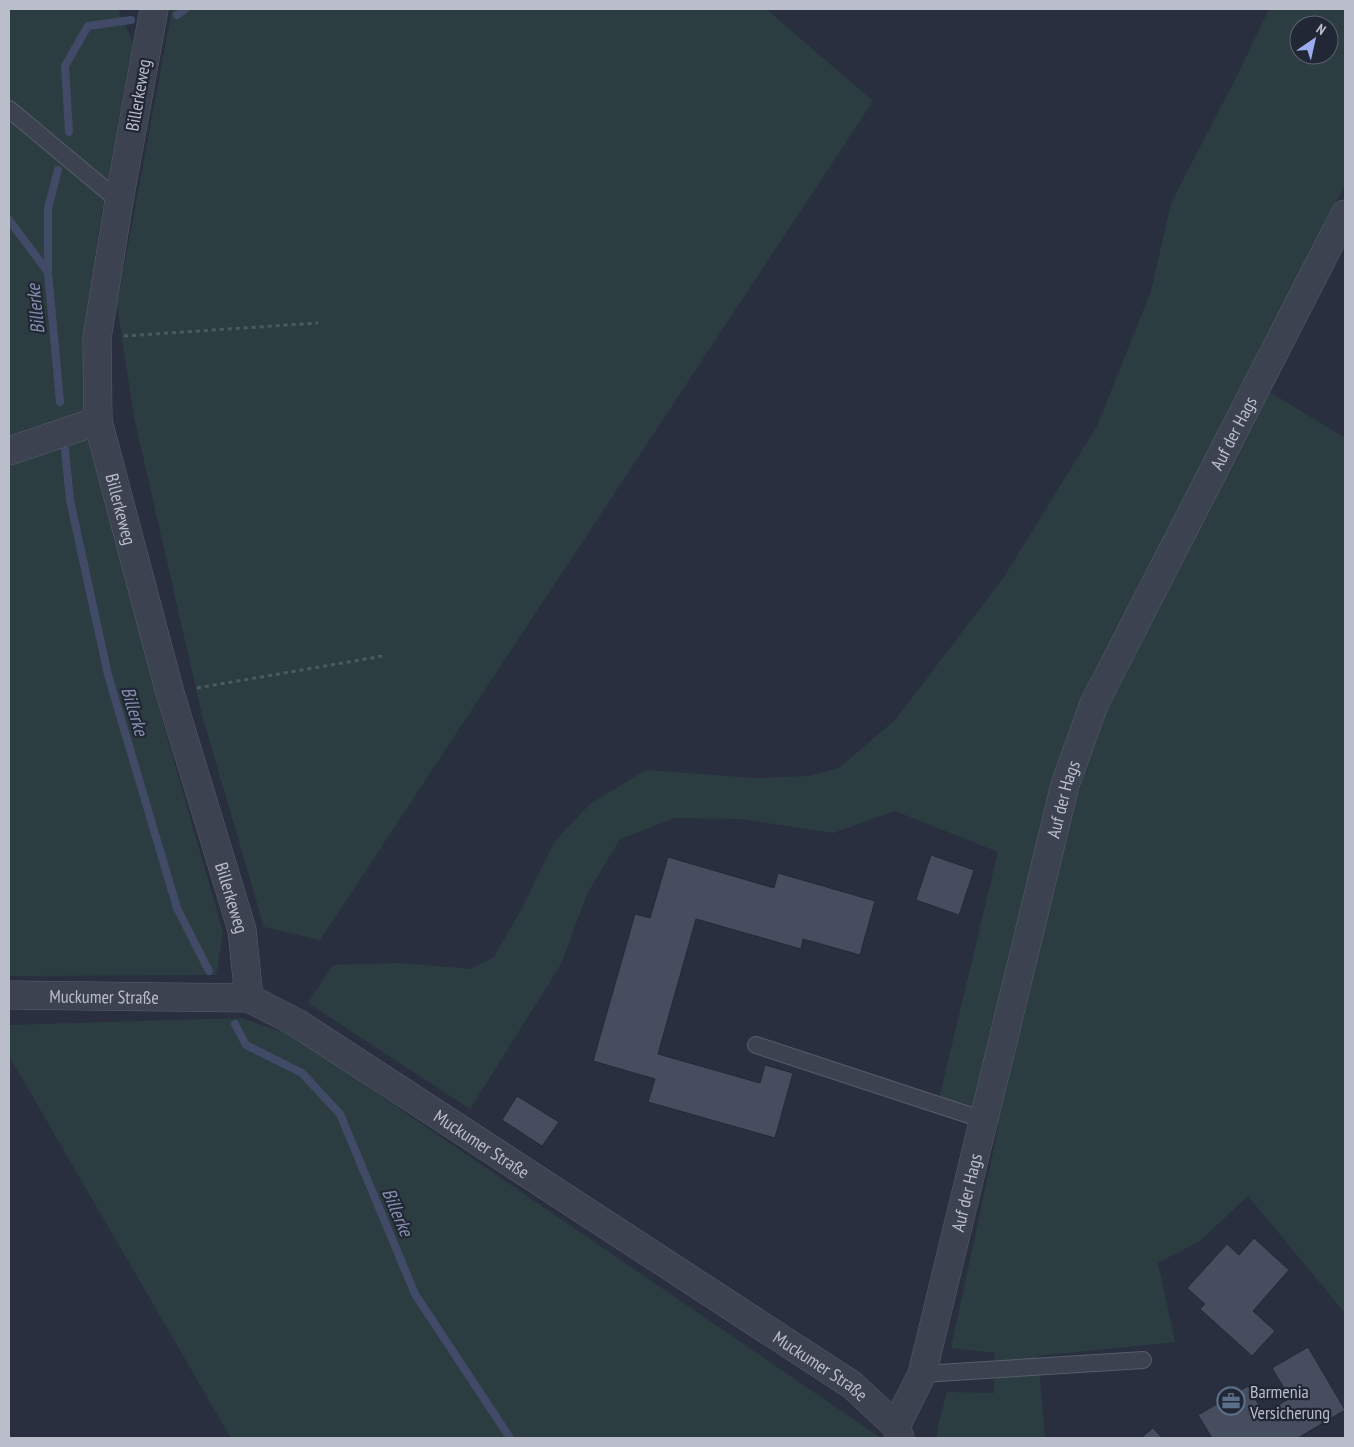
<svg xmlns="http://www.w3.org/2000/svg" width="1354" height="1447" font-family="'PT Sans Narrow',sans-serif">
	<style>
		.green { fill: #2c3d41; fill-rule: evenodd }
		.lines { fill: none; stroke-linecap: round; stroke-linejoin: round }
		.stream { stroke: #414b67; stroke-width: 8 }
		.building { fill: #464d5e; stroke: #242937 }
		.service-casing { stroke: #585d6a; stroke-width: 18 }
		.minor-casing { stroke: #585d6a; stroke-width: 29 }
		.path { stroke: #4b5a5f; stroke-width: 3; stroke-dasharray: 4 4; stroke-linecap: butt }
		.service { stroke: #3d4250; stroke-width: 16 }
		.minor { stroke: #3d4250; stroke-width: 28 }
		.labels { text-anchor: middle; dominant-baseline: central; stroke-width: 4.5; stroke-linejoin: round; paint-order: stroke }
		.street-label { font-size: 18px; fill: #babdca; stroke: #222735 }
		.poi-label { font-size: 18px; fill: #babdca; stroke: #222735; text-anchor: start }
		.water-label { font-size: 19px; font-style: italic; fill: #858fae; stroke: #222735 }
	</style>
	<rect width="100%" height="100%" fill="#292f3f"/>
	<g class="green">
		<polygon points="9,9 118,9 133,43 101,216 83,339 85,404 158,705 223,932 216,975 9,976"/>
		<polygon points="172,9 766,9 873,101 320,940 264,927 202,715 134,417 117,305"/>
		<path d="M1269,9h76v176l-264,516 -25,81 19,22 27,-91 166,-322 77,47v875l-97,-117 -48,45 -42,22 17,79 -137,14 7,82h-108l1,-13 9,-33 47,1 1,-40 -44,-5 48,-224 -62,-17 61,-255 -103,-41 -62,22 -92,-14 -66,-1 -55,21 -33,55 -26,70 -91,145 -162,-106 25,-38 68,-2 69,6 24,-12 28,-49 33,-67 35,-37 56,-34 108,8 55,-2 30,-8 57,-49 108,-142 93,-151 54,-135 20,-88 67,-129zM1299,25h30v30h-30z"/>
		<polygon points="242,1018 293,1036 881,1438 231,1438 9,1056 9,1025"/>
	</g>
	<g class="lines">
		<g class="stream">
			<polyline points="177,15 185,9"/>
			<polyline points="69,132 65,66 88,26 131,20"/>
			<polyline points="9,220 48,272 60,402"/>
			<polyline points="48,272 48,208 58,170"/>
			<polyline points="65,450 70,500 108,675 177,908 209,971"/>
			<polyline points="235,1024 246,1045 302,1073 340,1114 415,1294 510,1438"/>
		</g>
	</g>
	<g class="building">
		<polygon points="931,855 974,870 959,915 916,900"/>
		<polygon points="668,857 774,888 778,873 875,901 860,955 803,939 801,949 696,919 658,1054 760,1083 765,1065 793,1073 775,1138 648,1102 655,1079 593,1061 635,914 650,918"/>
		<polygon points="517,1096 559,1122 542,1146 502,1120"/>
		<polygon points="1254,1238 1289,1270 1253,1311 1275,1331 1252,1356 1200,1309 1205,1304 1187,1288 1227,1244 1239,1255"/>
		<polygon points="1308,1347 1345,1410 1298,1438 1212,1438 1198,1415 1248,1386 1264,1414 1290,1398 1272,1368"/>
		<polygon points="1153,1428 1162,1438 1141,1438"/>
	</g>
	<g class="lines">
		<g class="service-casing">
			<g id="service">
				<polyline points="9,109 119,201"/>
				<polyline points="756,1045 984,1120"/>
				<polyline points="922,1374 1143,1360"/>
			</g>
		</g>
		<g class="minor-casing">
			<g id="minor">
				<path id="s1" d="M154,9l-35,192 -22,137 1,83 72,272 72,237 7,68"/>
				<polyline points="9,451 98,421"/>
				<path id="s2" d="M9,995l240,3 48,25 555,362 44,41 4,12"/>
				<path id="s3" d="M896,1426l26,-52 143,-589 29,-81 251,-490"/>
			</g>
		</g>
		<g class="path">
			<polyline points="124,336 318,323"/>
			<polyline points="197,688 383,656"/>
		</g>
		<use href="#service" class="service"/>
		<use href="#minor" class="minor"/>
	</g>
	<defs>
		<g id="office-ring" transform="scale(1.4375)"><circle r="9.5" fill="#222735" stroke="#5c6f8a" stroke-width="1.5"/><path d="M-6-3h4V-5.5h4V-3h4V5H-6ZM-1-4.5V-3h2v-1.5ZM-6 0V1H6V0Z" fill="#5c6f8a"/></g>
	</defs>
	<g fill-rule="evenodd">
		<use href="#office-ring" x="1231" y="1401"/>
	</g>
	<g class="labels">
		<g class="street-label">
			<text transform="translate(138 95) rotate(-80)">Billerkeweg</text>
			<text stroke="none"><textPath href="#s3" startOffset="1055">Auf der Hags</textPath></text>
			<text stroke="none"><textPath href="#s1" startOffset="508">Billerkeweg</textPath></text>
			<text stroke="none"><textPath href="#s3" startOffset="650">Auf der Hags</textPath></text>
			<text stroke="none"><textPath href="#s1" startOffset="912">Billerkeweg</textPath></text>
			<text stroke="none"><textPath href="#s2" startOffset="95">Muckumer Straße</textPath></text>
			<text stroke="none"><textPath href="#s2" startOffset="515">Muckumer Straße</textPath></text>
			<text stroke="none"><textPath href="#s3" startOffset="245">Auf der Hags</textPath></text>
			<text stroke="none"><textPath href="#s2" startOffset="920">Muckumer Straße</textPath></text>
		</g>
		<g class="poi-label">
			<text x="1250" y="1391">Barmenia<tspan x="1250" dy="21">Versicherung</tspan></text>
		</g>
		<g class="water-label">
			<text transform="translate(35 309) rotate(-96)">Billerke</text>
			<text transform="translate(135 711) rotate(73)">Billerke</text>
			<text transform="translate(398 1212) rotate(67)">Billerke</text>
		</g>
	</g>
	<rect width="1354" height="1447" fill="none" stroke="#babdca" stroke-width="20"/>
	<g transform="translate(1314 40) rotate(34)"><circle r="24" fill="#222735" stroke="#5f6371"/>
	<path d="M0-4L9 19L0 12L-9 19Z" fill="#9badee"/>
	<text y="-8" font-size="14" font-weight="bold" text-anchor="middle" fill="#babdca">N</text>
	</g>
</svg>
